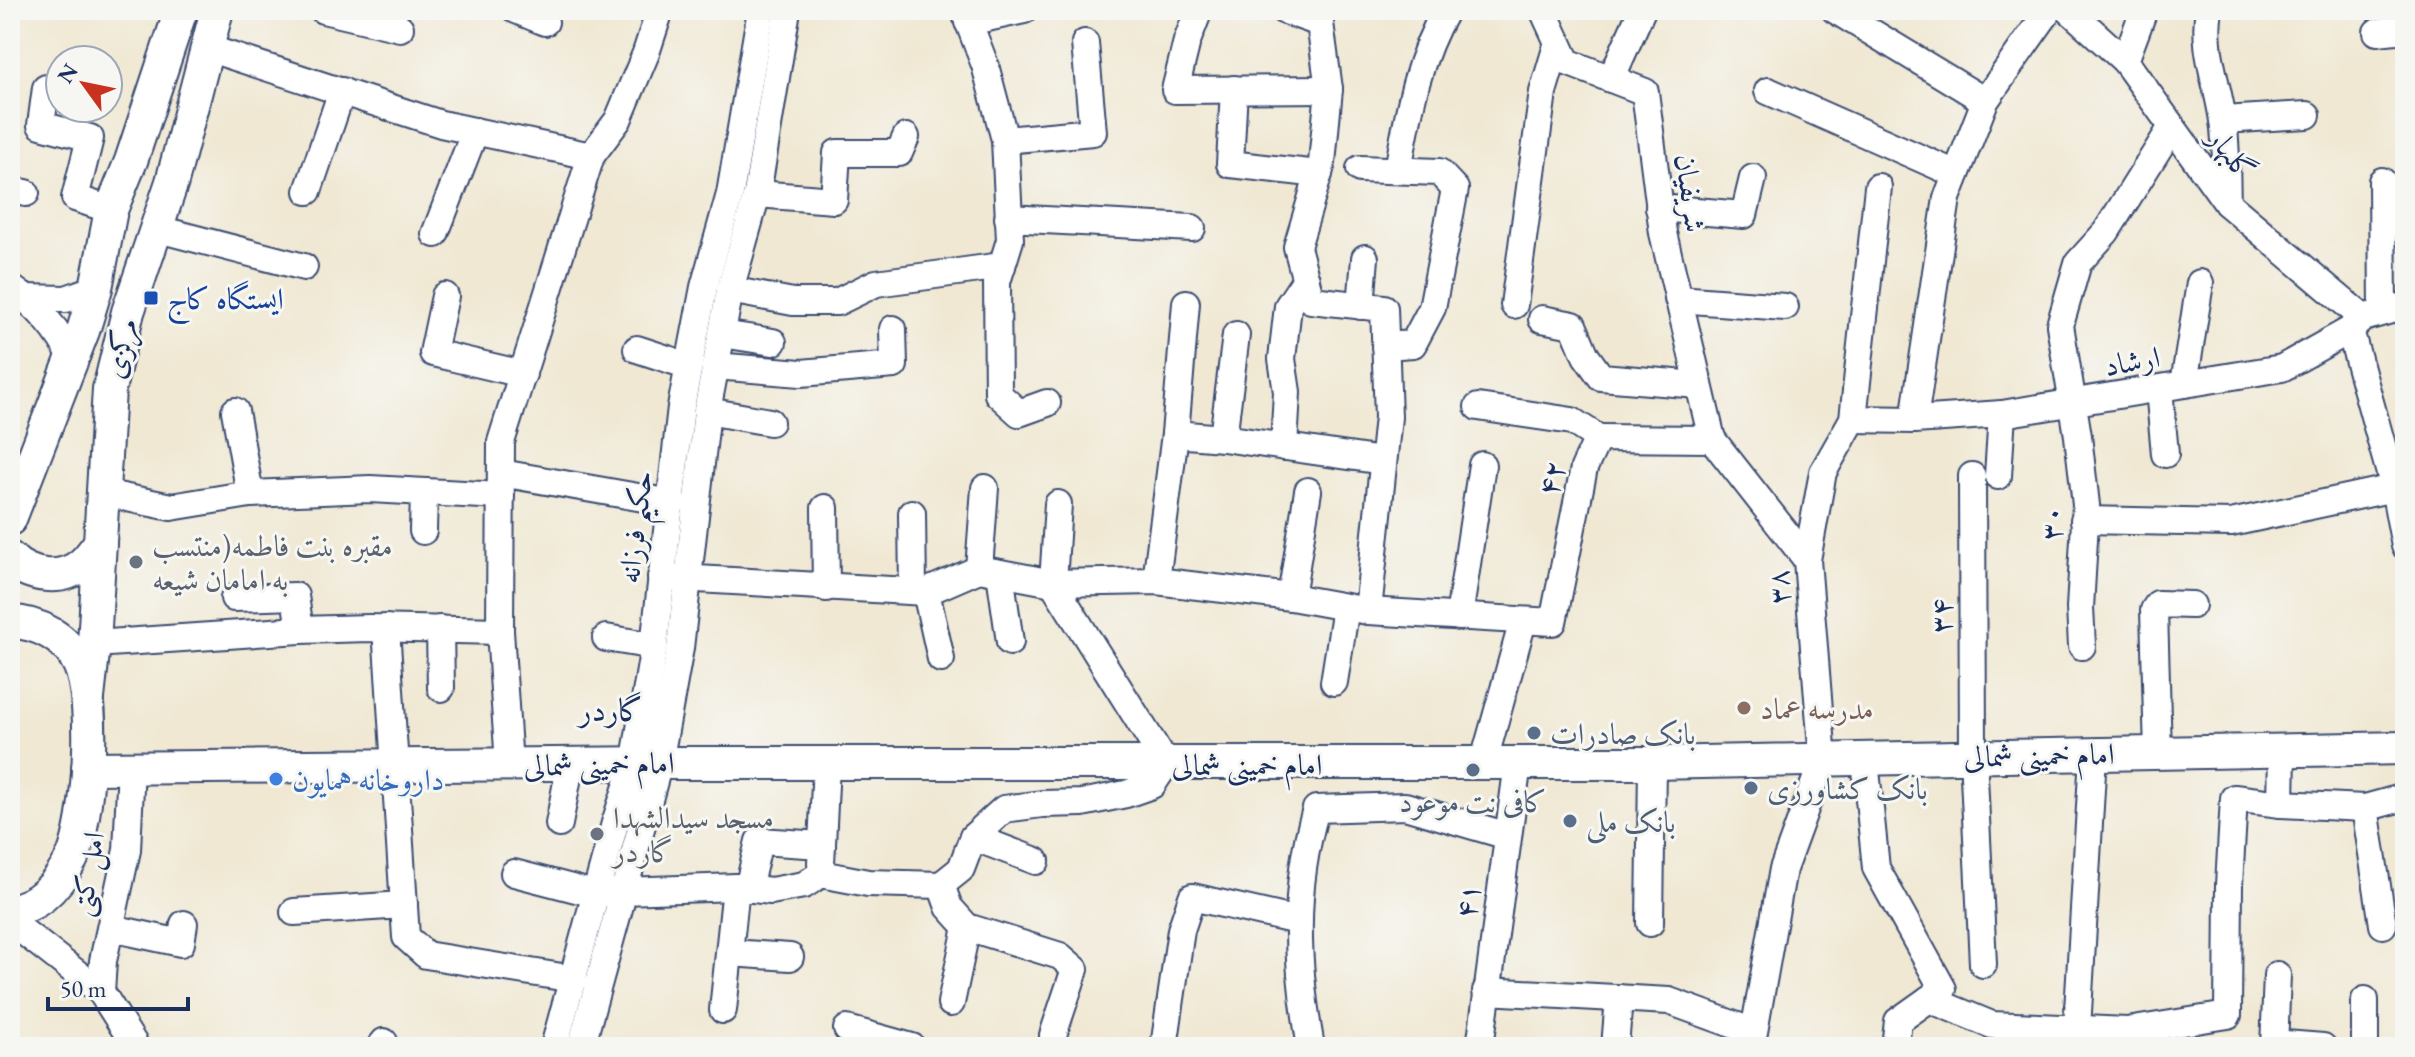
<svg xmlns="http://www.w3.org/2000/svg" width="2415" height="1057" font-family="'EB Garamond',Amiri,serif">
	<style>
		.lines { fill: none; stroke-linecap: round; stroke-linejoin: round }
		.minor-casing { stroke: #3b4b70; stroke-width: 30 }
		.major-casing { stroke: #3b4b70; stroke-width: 36 }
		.minor { stroke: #fff; stroke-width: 26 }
		.major { stroke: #fff; stroke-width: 32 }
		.transit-dot { fill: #1a4fb4; stroke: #f6f6f2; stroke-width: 3 }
		.worship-dot { fill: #6b7280; stroke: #f6f6f2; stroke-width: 3 }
		.education-dot { fill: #8d6e63; stroke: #f6f6f2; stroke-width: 3 }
		.service-dot { fill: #5c6f8a; stroke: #f6f6f2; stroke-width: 3 }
		.shop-dot { fill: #3f7fe0; stroke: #f6f6f2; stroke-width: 3 }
		.labels { text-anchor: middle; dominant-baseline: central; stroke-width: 6; stroke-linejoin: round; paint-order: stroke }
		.street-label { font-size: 30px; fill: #1b2f5e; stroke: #f6f6f2 }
		.transit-label { font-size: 30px; fill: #164399; stroke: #f6f6f2; text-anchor: start }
		.worship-label { font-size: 30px; fill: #5b616d; stroke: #f6f6f2; text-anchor: start }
		.education-label { font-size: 30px; fill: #785e54; stroke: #f6f6f2; text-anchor: start }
		.service-label { font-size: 30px; fill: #4e5e75; stroke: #f6f6f2; text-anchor: start }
		.shop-label { font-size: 30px; fill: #366cbe; stroke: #f6f6f2; text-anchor: start }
		.neighbourhood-label { font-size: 32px; fill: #1b2f5e; stroke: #f6f6f2 }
	</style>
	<rect width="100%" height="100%" fill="#f6f6f2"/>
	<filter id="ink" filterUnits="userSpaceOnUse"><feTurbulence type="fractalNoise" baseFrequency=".0125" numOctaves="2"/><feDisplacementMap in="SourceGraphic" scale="16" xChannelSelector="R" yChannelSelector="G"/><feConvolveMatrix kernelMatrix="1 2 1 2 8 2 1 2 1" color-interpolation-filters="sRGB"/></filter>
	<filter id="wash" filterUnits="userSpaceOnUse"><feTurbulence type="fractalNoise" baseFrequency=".006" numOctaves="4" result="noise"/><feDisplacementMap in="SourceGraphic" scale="32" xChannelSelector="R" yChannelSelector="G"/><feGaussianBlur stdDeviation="1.8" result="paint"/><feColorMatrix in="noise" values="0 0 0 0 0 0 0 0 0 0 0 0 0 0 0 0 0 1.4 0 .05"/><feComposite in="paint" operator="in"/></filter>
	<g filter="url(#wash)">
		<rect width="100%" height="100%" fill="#f0e8d3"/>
	</g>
	<g filter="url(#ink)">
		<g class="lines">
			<g class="minor-casing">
				<g id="minor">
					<polyline points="323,10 400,28"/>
					<polyline points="516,10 545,22"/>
					<polyline points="964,10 985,65 1005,140 1010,240 997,282 998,394 1019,413 1047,403"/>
					<polyline points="1199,10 1187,41 1175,90 1329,89"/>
					<polyline points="1283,10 1320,23 1329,89 1322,163 1297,247 1311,300 1384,308 1388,417 1368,611"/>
					<polyline points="1543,10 1567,62 1645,92 1663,233 1712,439 1807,560"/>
					<polyline points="1835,10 1985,101 1947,198 1914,420"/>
					<polyline points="2069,10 2125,61 2227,203 2363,318"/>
					<path d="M2209,10c-7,39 9,73 14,111 4,27 3,55 4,82"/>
					<polyline points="968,22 1024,10"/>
					<polyline points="2377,32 2405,29"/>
					<polyline points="207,48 441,124 591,156"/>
					<polyline points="2125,61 2144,10"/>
					<polyline points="1611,79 1642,10"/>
					<polyline points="46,88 41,125 90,138 75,198 111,210"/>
					<polyline points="1234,89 1230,164 1319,174"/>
					<polyline points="1768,91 1956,174"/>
					<polyline points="1985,101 2049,10"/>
					<polyline points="2223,120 2307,115"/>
					<polyline points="1005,140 1093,132 1085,43"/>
					<polyline points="1360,169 1439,172 1455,189 1432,308 1413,344 1385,346"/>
					<path d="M1398,170c10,-55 19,-111 48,-160"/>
					<polyline points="2382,181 2383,312"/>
					<polyline points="10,190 26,193"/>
					<polyline points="308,191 342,91"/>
					<polyline points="757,194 834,200 837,153 899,153 906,137"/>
					<polyline points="1659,208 1744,215 1753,178"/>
					<polyline points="1008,218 1192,228"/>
					<polyline points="158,229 304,267"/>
					<polyline points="435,234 475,131"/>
					<path d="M10,287c26,18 49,43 63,73"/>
					<polyline points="730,290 793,302 837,302 876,283 1002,266"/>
					<polyline points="445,296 433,353 523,374"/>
					<polyline points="26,298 66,299 96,288"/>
					<polyline points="1678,299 1785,307"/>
					<polyline points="1514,305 1543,92 1558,42"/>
					<polyline points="1361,306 1365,258"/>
					<polyline points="1542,319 1573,325 1586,356 1601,377 1699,385"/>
					<polyline points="722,334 773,342"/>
					<polyline points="637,349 689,366"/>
					<polyline points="715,366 801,373 894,365 893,329"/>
					<polyline points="2184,384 2200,283"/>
					<polyline points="2159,389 2165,454"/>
					<polyline points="1478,407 1572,421 1598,438"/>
					<polyline points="235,411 250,494"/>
					<polyline points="707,411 770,422"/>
					<polyline points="1853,419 1914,420 2002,414 2282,368 2350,330 2363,318 2405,306"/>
					<polyline points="1175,434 1223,438 1383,461"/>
					<polyline points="1223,438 1236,335"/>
					<polyline points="1284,447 1287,392 1282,359 1288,306 1306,279"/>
					<polyline points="501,473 672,503"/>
					<polyline points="1972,476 1973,755 1983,964"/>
					<polyline points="1998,476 2002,414"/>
					<polyline points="2394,488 2405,546"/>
					<polyline points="103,493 171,507 250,494 370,489 501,496"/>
					<polyline points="825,508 826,588"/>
					<polyline points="912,513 913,591"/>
					<polyline points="2084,520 2231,523 2394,488 2350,330"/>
					<polyline points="423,531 424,492"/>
					<polyline points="979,569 985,488"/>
					<polyline points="1000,573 1010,642"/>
					<polyline points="661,577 926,592 979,569 1053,583 1156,581 1291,597 1368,611 1553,622 1584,468 1598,438 1712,439"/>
					<polyline points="1156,581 1175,434 1186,303"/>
					<polyline points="926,592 941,659"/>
					<polyline points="1291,597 1308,491"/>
					<polyline points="234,598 295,596 300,630"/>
					<polyline points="1459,617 1482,465"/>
					<polyline points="386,628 406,937 426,955 574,979"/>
					<polyline points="440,629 441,688"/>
					<polyline points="606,638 654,646"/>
					<polyline points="94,644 300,630 369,628 500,631"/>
					<polyline points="2082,646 2080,608 2086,505 2078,436 2060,325 2078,263 2106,232 2172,127"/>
					<polyline points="1334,682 1346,607"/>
					<polyline points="2158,754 2154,610 2158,604 2192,605"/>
					<polyline points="1865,760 1876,868 1943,989 1898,1021 1895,1047"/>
					<polyline points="1483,764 1523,621"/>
					<polyline points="509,765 500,631 501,442 591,156 618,120 646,53 660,10"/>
					<polyline points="2281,804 2365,808 2405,797"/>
					<polyline points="2365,808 2383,925"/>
					<polyline points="559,824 570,766"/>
					<polyline points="973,837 1036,861"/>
					<polyline points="821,863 826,765"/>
					<polyline points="514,873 595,894 623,891 736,887 771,891 804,885 821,874 868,883 941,885 961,869 973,837 1004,809 1042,804 1082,803 1126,794 1152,785 1166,764 1053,583 1058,504"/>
					<polyline points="941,885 949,907 967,927 1060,956 1075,969 1053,1035 1053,1047"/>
					<polyline points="748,889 759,841 822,845"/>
					<polyline points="294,912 404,905"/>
					<polyline points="1650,923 1652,763"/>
					<polyline points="15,925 101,992 136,1047"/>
					<polyline points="111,928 181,943 184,924"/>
					<polyline points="729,953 790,957"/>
					<polyline points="1486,991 1669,1001 1754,1032 1783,869 1823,760 1807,560 1823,472 1853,419 1878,187"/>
					<polyline points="101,992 103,961 127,850 131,766"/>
					<polyline points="1929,999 1992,1025 2127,1031 2228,1015 2229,885 2234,798 2281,804 2282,752"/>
					<polyline points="951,1003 967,927"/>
					<polyline points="723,1010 736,887"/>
					<polyline points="847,1029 912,1047"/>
					<polyline points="2077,1029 2093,755"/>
					<polyline points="2274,1043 2323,1047"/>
					<polyline points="380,1047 384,1042"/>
					<polyline points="554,1047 615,823 634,765 654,646 681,407 704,287 730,194 761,10"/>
					<polyline points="581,1047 659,763 680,648 707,411 730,290 757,194 787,10"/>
					<polyline points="1164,1047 1181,930 1192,897 1298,921"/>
					<path d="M1311,1047c-15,-83 -19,-157 5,-238l89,-3 103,30"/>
					<polyline points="1480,1047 1518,763"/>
					<polyline points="1615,1047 1619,998"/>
					<polyline points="2274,1047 2277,975"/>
					<polyline points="2365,1047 2365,1000"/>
				</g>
			</g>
			<g class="major-casing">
				<g id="major">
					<polyline points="10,519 83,331 96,288 111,210 131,161 181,10"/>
					<path d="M10,558c18,19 52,24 72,6 7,-6 12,-14 18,-21"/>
					<path d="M10,622c28,0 57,16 69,42 18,37 10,157 -7,194 -13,25 -33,49 -62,52"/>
					<polyline points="88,698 94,644 109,389 128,312 172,182 217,10"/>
					<polyline points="88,768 659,763 1652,763 2405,748"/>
				</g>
			</g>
			<use href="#minor" class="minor"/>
			<use href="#major" class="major"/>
		</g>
	</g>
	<rect class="transit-dot" x="143" y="290" width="16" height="16" rx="4"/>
	<g class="worship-dot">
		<circle cx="136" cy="562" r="8"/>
		<circle cx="597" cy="834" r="8"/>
	</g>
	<circle class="education-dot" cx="1744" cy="708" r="8"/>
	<g class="service-dot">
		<circle cx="1534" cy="733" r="8"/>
		<circle cx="1473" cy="770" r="8"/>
		<circle cx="1751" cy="788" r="8"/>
		<circle cx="1570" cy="821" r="8"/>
	</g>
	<circle class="shop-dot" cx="276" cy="779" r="8"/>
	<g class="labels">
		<g class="street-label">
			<text transform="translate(2232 154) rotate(53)">گلبهار</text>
			<text transform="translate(1691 193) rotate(82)">شریفیان</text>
			<text transform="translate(120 348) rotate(-76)">مرکزی</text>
			<text transform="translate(2132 361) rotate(-10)">ارشاد</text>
			<text transform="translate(1551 478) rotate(-75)">۴۲</text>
			<text transform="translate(2051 523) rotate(-88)">۳۰</text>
			<text transform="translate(635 527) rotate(-83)">حکیم فرزانه</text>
			<text transform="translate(1778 587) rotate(-93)">۳۸</text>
			<text transform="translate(1940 616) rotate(-90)">۳۴</text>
			<text transform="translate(2039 755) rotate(-1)">امام خمینی شمالی</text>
			<text transform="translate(599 764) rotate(-1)">امام خمینی شمالی</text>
			<text x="1247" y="764">امام خمینی شمالی</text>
			<text transform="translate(87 874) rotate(-80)">امل کتی</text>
			<text transform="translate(1467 901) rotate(-82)">۴۱</text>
		</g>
		<g class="transit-label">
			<text x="167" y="298">ایستگاه کاج</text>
		</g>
		<g class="worship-label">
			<text x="152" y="545">مقبره بنت فاطمه(منتسب<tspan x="152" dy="34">به امامان شیعه</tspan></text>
			<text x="613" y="817">مسجد سیدالشهدا<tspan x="613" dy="34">گاردر</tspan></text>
		</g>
		<g class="education-label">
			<text x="1760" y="708">مدرسه عماد</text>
		</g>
		<g class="service-label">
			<text x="1550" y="733">بانک صادرات</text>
			<text x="1767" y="788">بانک کشاورزی</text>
			<text x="1473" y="801" text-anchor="middle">کافی نت موعود</text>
			<text x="1586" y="821">بانک ملی</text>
		</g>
		<g class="shop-label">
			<text x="292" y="779">داروخانه همایون</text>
		</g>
		<g class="neighbourhood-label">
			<text x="611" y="710">گاردر</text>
		</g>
	</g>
	<rect width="2415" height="1057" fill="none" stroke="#f6f6f2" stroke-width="40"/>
	<g transform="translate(84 84) rotate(303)"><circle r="38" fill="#f6f6f2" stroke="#9ea6b7" stroke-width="2"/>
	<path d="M0-6L14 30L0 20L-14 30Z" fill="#c8321e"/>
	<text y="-12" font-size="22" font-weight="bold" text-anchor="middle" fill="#1b2f5e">N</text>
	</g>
	<path d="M48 997v12h140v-12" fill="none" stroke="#1b2f5e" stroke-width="4"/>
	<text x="60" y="997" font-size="24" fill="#1b2f5e" stroke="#f6f6f2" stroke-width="6" paint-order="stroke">50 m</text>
</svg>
